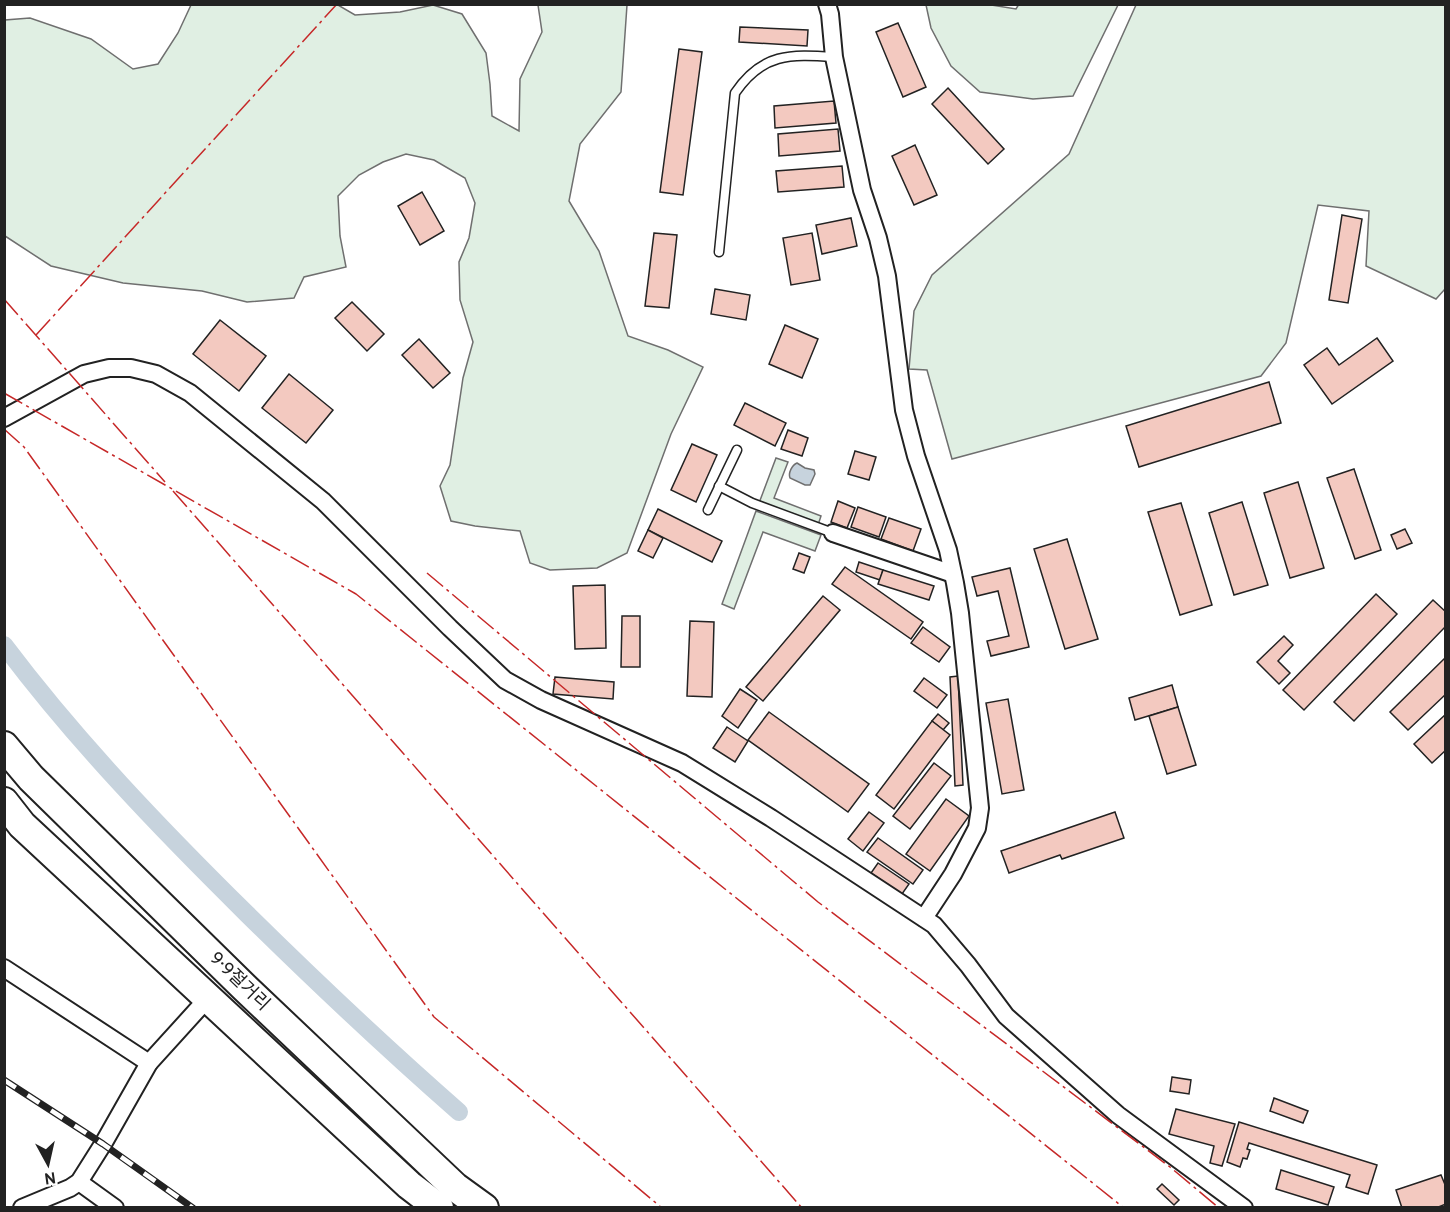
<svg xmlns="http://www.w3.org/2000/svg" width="1450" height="1212" font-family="Overpass,'Noto Sans KR',sans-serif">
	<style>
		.green { fill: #e0efe3; stroke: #6f6f6f; stroke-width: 1.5 }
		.water { fill: #c7d3dd; stroke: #6f6f6f; stroke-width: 1.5 }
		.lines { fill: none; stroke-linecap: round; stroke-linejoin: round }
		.canal { stroke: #c7d3dd; stroke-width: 18 }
		.building { fill: #f3c9c0; stroke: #222; stroke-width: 1.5 }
		.lane-casing { stroke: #222; stroke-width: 11 }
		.street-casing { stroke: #222; stroke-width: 20 }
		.highway-casing { stroke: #222; stroke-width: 32 }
		.lane { stroke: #fff; stroke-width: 8 }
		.street { stroke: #fff; stroke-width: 16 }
		.highway { stroke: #fff; stroke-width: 28 }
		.rail-casing { stroke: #222; stroke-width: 7 }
		.rail { stroke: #fff; stroke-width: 4.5; stroke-dasharray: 14; stroke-linecap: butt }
		.power { stroke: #c62828; stroke-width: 1.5; stroke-dasharray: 21 4.5 3 4.5; stroke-linecap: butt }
		.labels { text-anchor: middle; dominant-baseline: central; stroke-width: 4.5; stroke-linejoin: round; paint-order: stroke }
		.street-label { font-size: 18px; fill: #222; stroke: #fff }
	</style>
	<rect width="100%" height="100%" fill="#fff"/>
	<g class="green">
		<polygon points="985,4 1016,9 1019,4 1118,5 1073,96 1033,99 980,92 951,66 931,28 926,5"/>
		<polygon points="191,5 338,5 355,15 400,12 433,5 462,14 486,53 490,84 492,116 519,131 520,79 542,32 538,5 627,5 621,92 580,144 569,201 599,251 628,336 668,350 703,367 671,434 627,553 597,568 550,570 530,563 520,531 475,526 451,521 440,486 450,465 463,378 473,342 460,300 459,262 469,238 475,203 465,178 434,160 406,154 383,162 359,175 338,196 340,236 346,267 304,277 294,298 247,302 202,291 123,283 51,266 5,236 5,20 30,18 91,39 133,69 158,64 178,33"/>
		<polygon points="1136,5 1445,5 1445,289 1436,299 1366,266 1369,211 1318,205 1286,343 1261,376 952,459 927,370 909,369 914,311 932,275 1069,154"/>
		<polygon points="776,458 788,462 774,498 821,516 818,525 759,503"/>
		<polygon points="756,511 821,535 815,551 763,532 734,609 722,604"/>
	</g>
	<path class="water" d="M797,463l8,5 9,2 1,4 -5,11h-5l-15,-7c-2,-5 2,-13 7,-15z"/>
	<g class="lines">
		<path class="canal" d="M4,645c73,97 157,184 243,269 69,68 139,134 212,198"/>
	</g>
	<g class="building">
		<polygon points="898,23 926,87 903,97 876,32"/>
		<polygon points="740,27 808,30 807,46 739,42"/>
		<polygon points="679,49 702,52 683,195 660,192"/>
		<polygon points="948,88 1004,149 988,164 932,104"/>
		<polygon points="834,101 836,123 775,128 774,106"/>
		<polygon points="838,129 840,151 779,156 778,134"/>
		<polygon points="915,145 937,195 914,205 892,156"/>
		<polygon points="842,166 844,187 778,192 776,171"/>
		<polygon points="422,192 444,231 420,245 398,206"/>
		<polygon points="1342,215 1362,219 1348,303 1329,300"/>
		<polygon points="851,218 857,246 822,254 816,225"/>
		<polygon points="654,233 677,235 669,308 645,306"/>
		<polygon points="812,233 820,280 791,285 783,238"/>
		<polygon points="715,289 750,295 746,320 711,314"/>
		<polygon points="352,302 384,334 367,351 335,318"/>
		<polygon points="220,320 266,356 239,391 193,354"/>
		<polygon points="785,325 818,339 802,378 769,364"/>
		<polygon points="1377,338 1393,361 1332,404 1304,365 1327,348 1339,365"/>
		<polygon points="419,339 450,373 433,388 402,355"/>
		<polygon points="289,374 333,410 306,443 262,408"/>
		<polygon points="1269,382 1281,423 1139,467 1126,426"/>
		<polygon points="745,403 786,423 775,446 734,425"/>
		<polygon points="788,430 808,438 802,456 781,449"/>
		<polygon points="692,444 717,455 696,502 671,490"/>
		<polygon points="855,451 876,457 869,480 848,474"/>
		<polygon points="1354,469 1381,550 1355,559 1327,478"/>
		<polygon points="1298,482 1324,568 1290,578 1264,493"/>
		<polygon points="838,501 855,508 847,528 831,522"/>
		<polygon points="1242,502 1268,585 1234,595 1209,513"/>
		<polygon points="1181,503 1212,605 1180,615 1148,512"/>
		<polygon points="858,507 886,517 879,537 851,527"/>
		<polygon points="658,509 722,541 712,562 648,530"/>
		<polygon points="889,518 921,529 913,551 881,539"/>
		<polygon points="1405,529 1412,543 1397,549 1391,535"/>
		<polygon points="648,530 663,538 653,558 638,551"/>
		<polygon points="1067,539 1098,639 1065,649 1034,549"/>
		<polygon points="799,553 810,557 804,573 793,569"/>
		<polygon points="859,562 883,570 880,580 856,572"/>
		<polygon points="845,567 923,622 911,639 832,584"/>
		<polygon points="1010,568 1029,647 991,656 987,641 1009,636 998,591 977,596 972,577"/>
		<polygon points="883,570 934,586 929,600 878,584"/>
		<polygon points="605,585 606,648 575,649 573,586"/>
		<polygon points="1376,594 1397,614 1304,710 1283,690"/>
		<polygon points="823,596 840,610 763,701 746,687"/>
		<polygon points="1433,600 1446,612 1446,626 1354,721 1334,702"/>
		<polygon points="622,616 640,616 640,667 621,667"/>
		<polygon points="690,621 714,622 712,697 687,696"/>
		<polygon points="923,627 950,647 939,662 911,643"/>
		<polygon points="1284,636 1293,645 1278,661 1290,673 1279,684 1257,662"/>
		<polygon points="1446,657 1446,694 1408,730 1390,712"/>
		<polygon points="958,676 963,785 955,786 950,677"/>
		<polygon points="555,677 614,682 613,699 553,694"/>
		<polygon points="924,678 947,695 937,708 914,691"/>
		<polygon points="1172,685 1178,707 1135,720 1129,698"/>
		<polygon points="740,689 757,700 738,728 722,716"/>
		<polygon points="1008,699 1024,790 1002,794 986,703"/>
		<polygon points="1178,707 1196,765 1167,774 1149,716"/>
		<polygon points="769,712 869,784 848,812 748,740"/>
		<polygon points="938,714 949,723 943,730 932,721"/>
		<polygon points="1446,714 1446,750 1432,763 1414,744"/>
		<polygon points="932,721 950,735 894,809 876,795"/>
		<polygon points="727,727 748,741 735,762 713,748"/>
		<polygon points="934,763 951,776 910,829 893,816"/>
		<polygon points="946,799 969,816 930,871 906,854"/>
		<polygon points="869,812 884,823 863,851 848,839"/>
		<polygon points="1115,812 1124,838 1062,859 1060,855 1009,873 1001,851"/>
		<polygon points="878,838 923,870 913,884 867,852"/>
		<polygon points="878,863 909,884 902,894 871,873"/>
		<polygon points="1172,1077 1191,1080 1189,1094 1170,1091"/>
		<polygon points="1274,1098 1308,1111 1303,1123 1270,1111"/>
		<polygon points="1176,1109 1235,1124 1222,1166 1210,1163 1214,1146 1169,1134"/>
		<polygon points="1239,1122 1377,1165 1368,1194 1346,1187 1350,1175 1249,1143 1247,1149 1250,1150 1247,1159 1243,1158 1240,1167 1227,1162"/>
		<polygon points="1281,1170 1334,1187 1328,1205 1276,1189"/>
		<polygon points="1441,1175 1446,1187 1446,1204 1436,1208 1402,1208 1396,1190"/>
		<polygon points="1162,1184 1179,1200 1174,1205 1157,1189"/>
	</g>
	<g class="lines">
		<g class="lane-casing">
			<g id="lane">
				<path d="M719,252l16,-159c27,-40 55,-39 99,-36"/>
				<polyline points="719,486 752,503 833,533"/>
				<polyline points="708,510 737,450"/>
			</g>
		</g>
		<g class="street-casing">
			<g id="street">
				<polyline points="827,4 830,14 834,57 862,190 878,238 887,276 904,410 916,456 948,550 955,583 960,613 980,808 977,828 953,874 924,918"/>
				<polyline points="4,418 84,374 109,368 131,368 156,374 190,393 323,501 450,628 505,680 541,700 682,763 771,818 934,925 968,965 1006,1016 1118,1115 1244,1208"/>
				<polyline points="833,533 953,574"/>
				<polyline points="4,968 149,1063"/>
				<polyline points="79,1182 115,1208"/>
				<polyline points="22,1208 70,1188 79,1182 103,1144 149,1063 208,998"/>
			</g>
		</g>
		<g class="highway-casing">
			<g id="highway">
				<polyline points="4,746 31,778 244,987 455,1187 484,1208"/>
				<polyline points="4,802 22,825 409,1185 439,1208"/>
			</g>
		</g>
		<use href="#lane" class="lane"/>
		<use href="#street" class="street"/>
		<use href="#highway" class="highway"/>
		<g class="rail-casing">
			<polyline id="rail" points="4,1080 103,1144 193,1208"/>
		</g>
		<use href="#rail" class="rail"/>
		<g class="power">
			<polyline points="4,299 165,482"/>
			<polyline points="36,335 337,4"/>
			<polyline points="4,393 356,594 1124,1208"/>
			<polyline points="4,429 24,447 434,1017 662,1208"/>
			<polyline points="173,491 802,1208"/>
			<polyline points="427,573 818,902 1170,1167 1219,1208"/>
		</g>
	</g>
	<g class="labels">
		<g class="street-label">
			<text transform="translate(239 982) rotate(44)">9·9절거리</text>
		</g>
	</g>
	<rect width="1450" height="1212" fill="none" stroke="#222222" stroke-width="12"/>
	<g transform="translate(48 1164) rotate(172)" stroke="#ffffff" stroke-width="4.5" paint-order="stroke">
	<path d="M0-4.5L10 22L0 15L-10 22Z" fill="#222222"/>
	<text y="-9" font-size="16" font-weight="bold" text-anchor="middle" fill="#222222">N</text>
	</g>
</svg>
